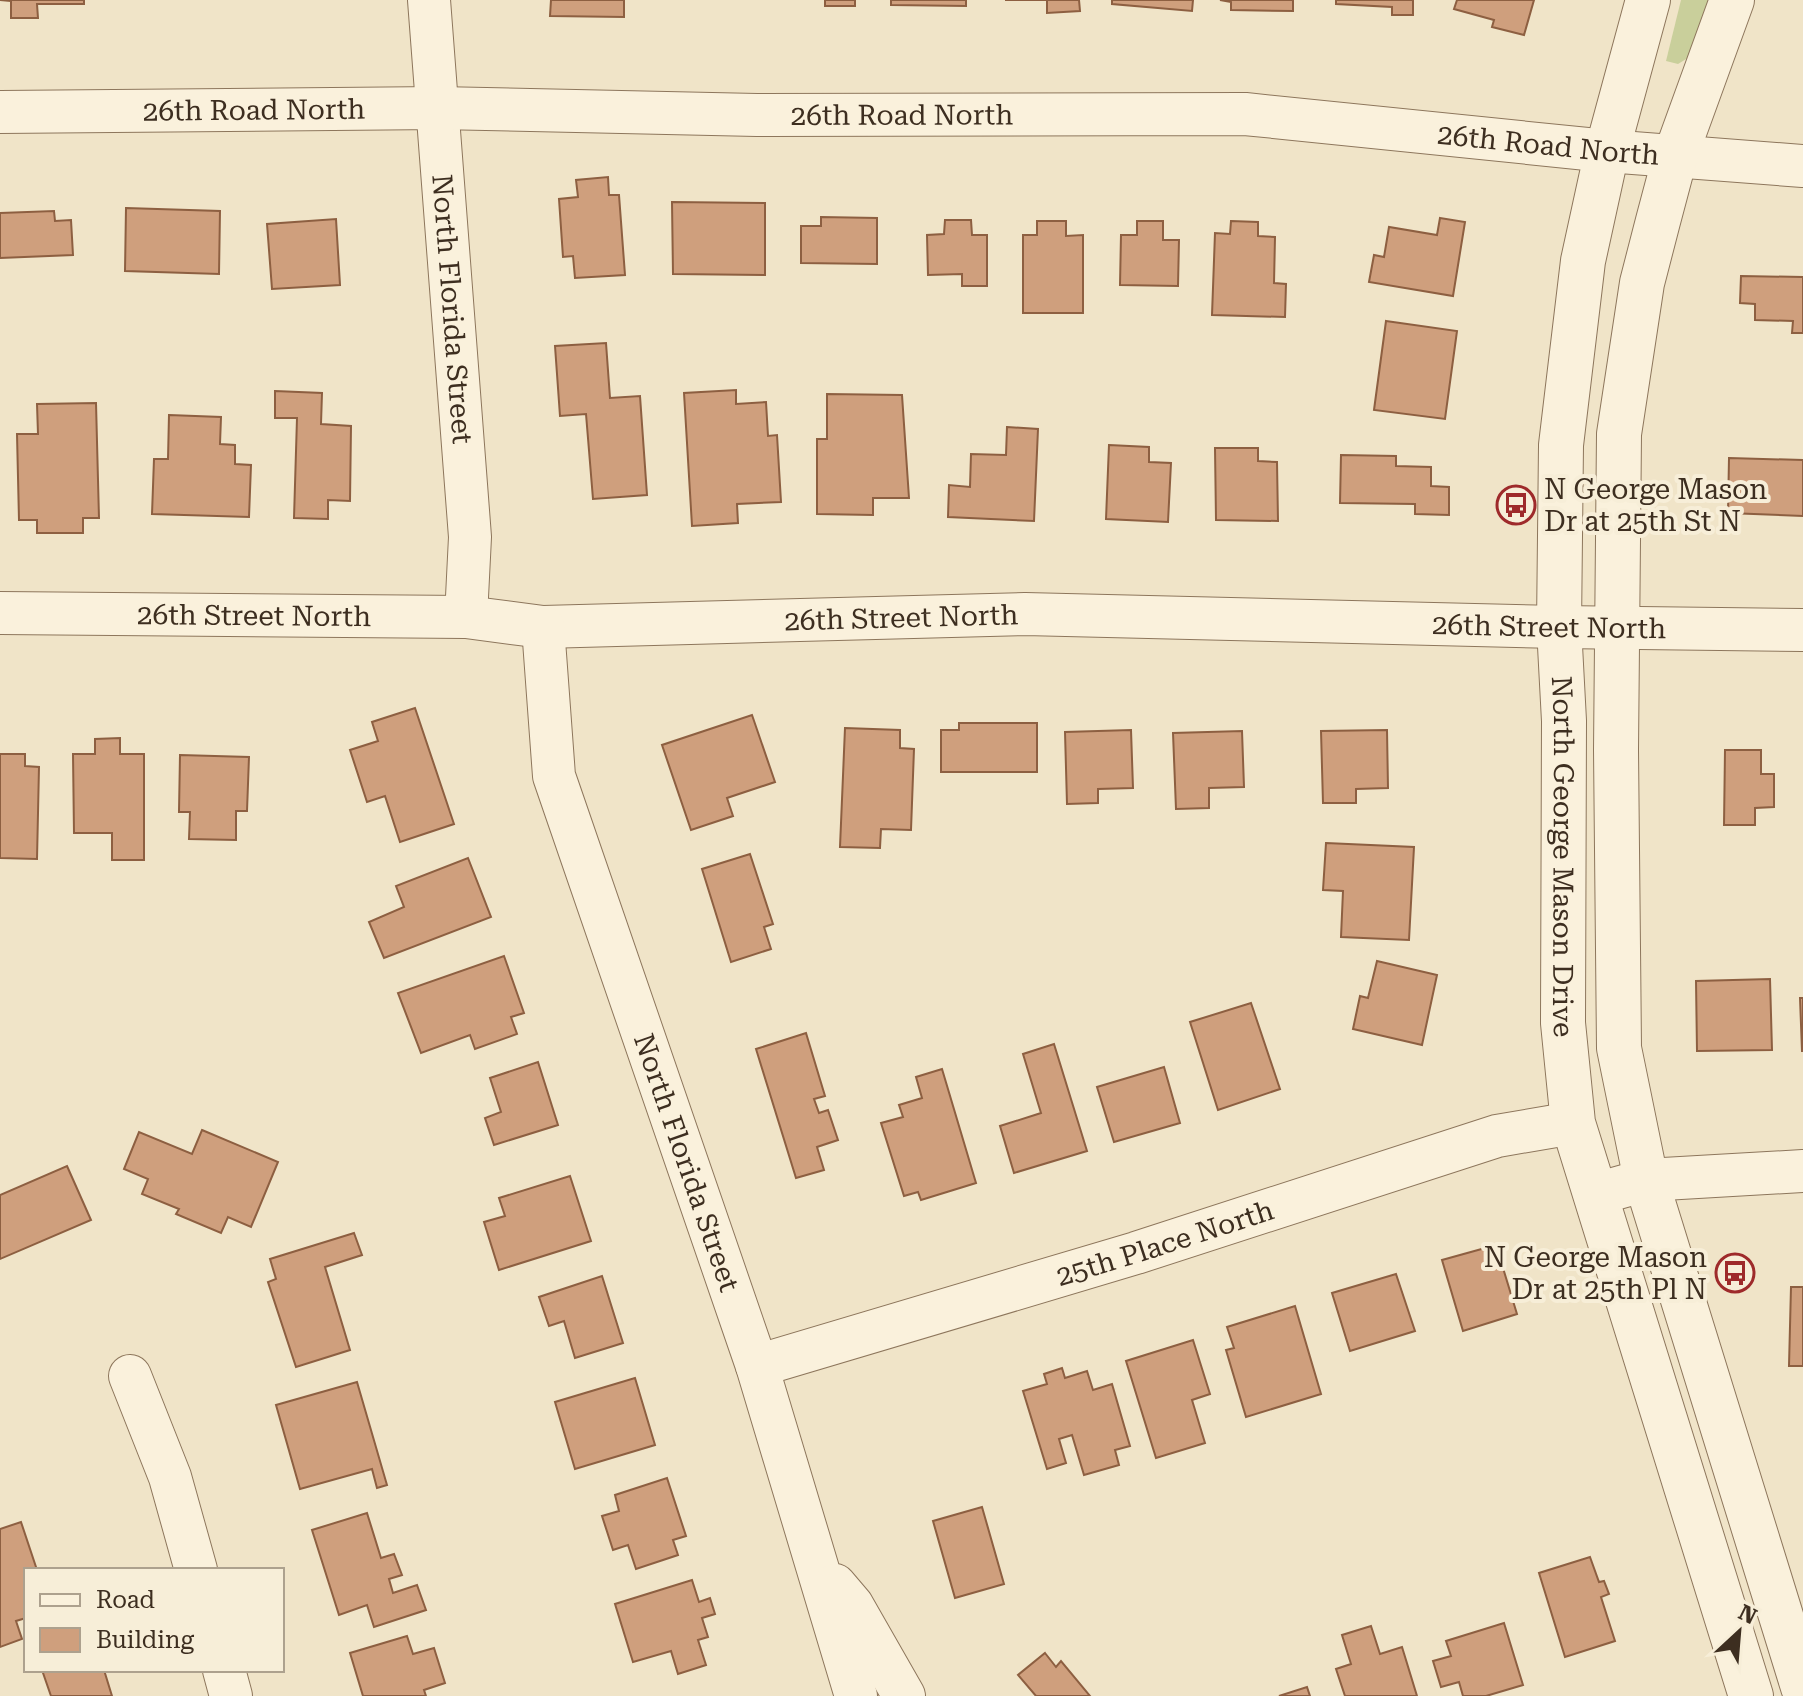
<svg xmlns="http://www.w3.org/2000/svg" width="1803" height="1696" font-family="'Roboto Serif',serif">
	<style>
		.green { fill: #c9cf9b }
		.building { fill: #cf9f7d; stroke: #8d5f41; stroke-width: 2 }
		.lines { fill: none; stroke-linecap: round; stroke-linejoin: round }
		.minor-casing { stroke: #8d765c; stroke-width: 44 }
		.tertiary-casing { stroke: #8d765c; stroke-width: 46 }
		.minor { stroke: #faf1dc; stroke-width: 42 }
		.tertiary { stroke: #faf1dc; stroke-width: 44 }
		.labels { text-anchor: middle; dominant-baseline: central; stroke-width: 8; stroke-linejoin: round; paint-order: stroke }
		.street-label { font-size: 28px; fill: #3d2e20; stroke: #f7eed8 }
		.poi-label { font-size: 28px; fill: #3d2e20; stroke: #f7eed8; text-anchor: start }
	</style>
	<rect width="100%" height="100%" fill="#f0e4c8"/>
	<polygon class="green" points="1681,0 1711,0 1691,56 1678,64 1666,61"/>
	<g class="building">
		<polygon points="0,0 84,0 84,4 37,4 38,18 11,18 11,1"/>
		<polygon points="551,0 624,0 624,17 550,16"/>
		<rect x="825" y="0" width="30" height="6"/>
		<polygon points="891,0 966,0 966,6 891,5"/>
		<polygon points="1005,0 1079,0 1080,11 1047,13 1047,0"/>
		<polygon points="1112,0 1193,0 1192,11 1112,4"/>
		<polygon points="1220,0 1293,0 1293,11 1231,10 1231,2"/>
		<polygon points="1336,0 1413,0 1413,15 1392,15 1392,7 1336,4"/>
		<polygon points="1457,0 1534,0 1524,35 1492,27 1494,20 1454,9"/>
		<polygon points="608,177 609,195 619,195 625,275 575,278 573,256 563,257 559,199 578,197 576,180"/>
		<polygon points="672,202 765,203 765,275 673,274"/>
		<polygon points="126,208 220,211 219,274 125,271"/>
		<polygon points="54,211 55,221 71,220 73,255 0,258 0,213"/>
		<polygon points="821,217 877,218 877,264 801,263 801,226 821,226"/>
		<polygon points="1440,218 1465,222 1453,296 1369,282 1374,255 1384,257 1389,227 1437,235"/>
		<polygon points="336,219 340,285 272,289 267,224"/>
		<polygon points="945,220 971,220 972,235 987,235 987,286 962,286 962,274 928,275 927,235 944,234"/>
		<polygon points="1037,221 1066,221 1066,236 1083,235 1083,313 1023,313 1023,235 1037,235"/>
		<polygon points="1137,221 1163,221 1163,240 1179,240 1178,286 1120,285 1121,235 1137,235"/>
		<polygon points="1231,221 1258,222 1258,236 1275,237 1274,283 1286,284 1285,317 1212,315 1215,233 1230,234"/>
		<polygon points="1741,276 1803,277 1803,333 1792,333 1793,321 1755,320 1755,304 1740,303"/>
		<polygon points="1386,321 1457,331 1445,419 1374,410"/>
		<polygon points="606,343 610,398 640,396 647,495 593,499 586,414 560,416 555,346"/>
		<polygon points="736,390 736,404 766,402 768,436 777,435 781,502 737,504 738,523 692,526 684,393"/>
		<polygon points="275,391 322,393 321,424 351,426 350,501 328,500 328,519 294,518 297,418 275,418"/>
		<polygon points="827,394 902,395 909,498 873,498 873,515 817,514 817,439 827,439"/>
		<polygon points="96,403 99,518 83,518 83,533 37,533 37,520 19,520 17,434 38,434 37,404"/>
		<polygon points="169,415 221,417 220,444 235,445 235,464 251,465 249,517 152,514 154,459 168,459"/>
		<polygon points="1007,427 1038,429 1034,521 948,517 949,485 970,487 971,454 1006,455"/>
		<polygon points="1109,445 1149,447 1149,462 1171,463 1168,522 1106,519"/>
		<polygon points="1215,448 1258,448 1258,461 1277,462 1278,521 1216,520"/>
		<polygon points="1341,455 1396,456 1396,466 1431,467 1431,486 1449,487 1449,515 1415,514 1415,504 1340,503"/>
		<polygon points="1729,458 1803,460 1803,516 1728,513"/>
		<polygon points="415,708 454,824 400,842 385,796 367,802 350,750 378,741 372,722"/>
		<polygon points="752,715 775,782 727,798 733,816 691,830 662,745"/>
		<polygon points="959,723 1037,723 1037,772 941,772 941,730 959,730"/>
		<polygon points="845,728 900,730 900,748 914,749 911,830 881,829 880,848 840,847"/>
		<polygon points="1131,730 1133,788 1098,789 1098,803 1067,804 1065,732"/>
		<polygon points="1387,730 1388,788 1356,789 1356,803 1323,803 1321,731"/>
		<polygon points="1242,731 1244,787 1209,788 1209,808 1176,809 1173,733"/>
		<polygon points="120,738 120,754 144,754 144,860 112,860 112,833 74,833 73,754 95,754 95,739"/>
		<polygon points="1725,750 1761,750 1761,774 1774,774 1774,807 1755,808 1755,825 1724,825"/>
		<polygon points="0,754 25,754 25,766 39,767 37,859 0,858"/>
		<polygon points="180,755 249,757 247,811 236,811 236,840 189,839 190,812 179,812"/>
		<polygon points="1326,843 1414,847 1409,940 1341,937 1343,891 1323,890"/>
		<polygon points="750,854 773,924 764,927 771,949 731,962 702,869"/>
		<polygon points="468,858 491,917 384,958 369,922 404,907 396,886"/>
		<polygon points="504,956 524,1013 511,1017 517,1034 475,1049 470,1035 421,1053 398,993"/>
		<polygon points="1377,961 1437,975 1422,1045 1353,1029 1360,996 1368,998"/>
		<polygon points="1770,979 1772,1050 1697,1051 1696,981"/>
		<polygon points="1800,998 1803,998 1803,1051 1802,1051"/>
		<polygon points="1251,1003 1280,1089 1218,1110 1190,1022"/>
		<polygon points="806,1033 825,1096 814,1099 819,1113 828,1110 838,1140 817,1147 824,1170 796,1178 756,1049"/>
		<polygon points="1054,1044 1087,1151 1014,1173 1000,1126 1041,1113 1023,1054"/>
		<polygon points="538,1062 558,1125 494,1145 485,1118 501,1112 490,1078"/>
		<polygon points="1164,1067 1180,1123 1114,1142 1097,1087"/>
		<polygon points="942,1069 976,1183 921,1200 918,1192 904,1196 881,1123 903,1117 899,1105 922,1098 916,1077"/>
		<polygon points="202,1130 278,1162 251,1227 228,1217 221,1233 176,1214 179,1209 142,1194 148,1179 124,1169 139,1132 192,1154"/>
		<polygon points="67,1166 91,1220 0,1259 0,1195"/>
		<polygon points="570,1176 591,1241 499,1270 484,1222 505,1216 499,1198"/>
		<polygon points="354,1233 362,1255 325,1267 350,1350 296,1367 268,1282 276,1279 270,1259"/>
		<polygon points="1496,1245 1517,1314 1463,1331 1442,1260"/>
		<polygon points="1396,1274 1415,1331 1350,1351 1332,1293"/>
		<polygon points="602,1276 623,1343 575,1358 564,1321 549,1326 539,1297"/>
		<polygon points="1791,1287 1803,1287 1803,1366 1789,1366"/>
		<polygon points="1295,1306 1321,1394 1246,1417 1226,1350 1234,1348 1227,1327"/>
		<polygon points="1193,1340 1210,1394 1192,1400 1205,1443 1156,1458 1126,1361"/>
		<polygon points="1062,1368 1065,1378 1087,1371 1093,1390 1112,1384 1130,1446 1115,1450 1119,1465 1084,1475 1072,1435 1059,1439 1066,1463 1047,1469 1023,1391 1047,1384 1044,1374"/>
		<polygon points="635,1378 655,1445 575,1469 555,1402"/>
		<polygon points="357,1382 387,1485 377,1488 372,1469 300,1489 276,1405"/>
		<polygon points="667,1478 686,1536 673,1540 678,1555 636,1569 628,1545 613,1550 602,1516 619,1511 615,1495"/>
		<polygon points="982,1507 1004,1584 955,1598 933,1521"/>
		<polygon points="367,1513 381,1558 394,1554 402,1575 389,1579 393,1593 417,1585 426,1610 374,1627 367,1605 339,1615 312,1530"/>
		<polygon points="21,1522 37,1570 26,1570 26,1618 16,1621 22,1639 0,1647 0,1529"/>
		<polygon points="1590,1557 1599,1582 1604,1581 1609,1594 1601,1597 1615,1641 1565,1657 1539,1573"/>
		<polygon points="692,1580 699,1602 710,1598 715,1614 702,1618 708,1637 698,1640 706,1665 678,1674 671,1651 633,1662 615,1604"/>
		<polygon points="1504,1623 1523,1685 1486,1696 1463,1696 1459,1682 1441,1687 1433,1661 1451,1656 1446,1641"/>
		<polygon points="1371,1626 1380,1654 1402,1647 1417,1696 1345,1696 1336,1669 1351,1664 1342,1635"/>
		<polygon points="407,1636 413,1654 434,1648 445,1683 424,1690 426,1696 363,1696 350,1653"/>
		<polygon points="1045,1653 1056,1667 1061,1661 1090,1696 1036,1696 1018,1675"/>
		<polygon points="42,1670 104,1670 112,1696 51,1696"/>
		<polygon points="1307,1687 1310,1696 1279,1696"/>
	</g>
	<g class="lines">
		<g class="minor-casing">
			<g id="minor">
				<path id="s1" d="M429,0l41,537 -4,80"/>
				<path id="s2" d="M0,112l438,-4 319,7 488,-1 362,37 196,15"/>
				<path id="s3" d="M0,613l466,4 77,10 482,-13 534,13 244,3"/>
				<path id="s4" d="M543,627l11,149 203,590 99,330"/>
				<polyline points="1596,1194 1646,1180 1803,1171"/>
				<path id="s5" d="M757,1366l379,-113 361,-117 76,-13"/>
				<polyline points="130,1376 170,1477 196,1570"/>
				<polyline points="835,1585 852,1605 904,1696"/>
				<polyline points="224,1670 231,1696"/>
			</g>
		</g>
		<g class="tertiary-casing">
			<g id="tertiary">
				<path id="s6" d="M1648,0l-41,151 -24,110 -22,184 -2,182 5,94 -1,302 10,100 178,573"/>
				<polyline points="1732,0 1675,157 1658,221 1642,283 1619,434 1616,750 1619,1048 1646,1180 1803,1687"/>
			</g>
		</g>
		<use href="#minor" class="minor"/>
		<use href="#tertiary" class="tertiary"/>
	</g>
	<defs>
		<g id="bus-ring" transform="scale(2)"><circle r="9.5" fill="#f7eed8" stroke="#9e2a2b" stroke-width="1.5"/><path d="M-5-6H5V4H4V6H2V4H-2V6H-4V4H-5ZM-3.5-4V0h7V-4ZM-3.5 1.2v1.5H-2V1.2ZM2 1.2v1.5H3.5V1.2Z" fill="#9e2a2b"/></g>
	</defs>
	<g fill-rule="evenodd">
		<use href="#bus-ring" x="1516" y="505"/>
		<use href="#bus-ring" x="1735" y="1273"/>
	</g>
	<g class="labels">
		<g class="street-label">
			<text stroke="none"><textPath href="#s2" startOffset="254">26th Road North</textPath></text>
			<text stroke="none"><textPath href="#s2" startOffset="902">26th Road North</textPath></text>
			<text stroke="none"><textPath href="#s2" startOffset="1550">26th Road North</textPath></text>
			<text stroke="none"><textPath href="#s1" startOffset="310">North Florida Street</textPath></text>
			<text stroke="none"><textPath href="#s3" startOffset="254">26th Street North</textPath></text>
			<text stroke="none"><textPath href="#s3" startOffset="902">26th Street North</textPath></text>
			<text stroke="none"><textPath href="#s3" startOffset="1550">26th Street North</textPath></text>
			<text stroke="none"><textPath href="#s6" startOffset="866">North George Mason Drive</textPath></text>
			<text stroke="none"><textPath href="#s4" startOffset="558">North Florida Street</textPath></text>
			<text stroke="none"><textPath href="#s5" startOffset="426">25th Place North</textPath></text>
		</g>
		<g class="poi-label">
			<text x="1544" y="489">N George Mason<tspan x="1544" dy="32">Dr at 25th St N</tspan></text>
			<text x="1707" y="1257" text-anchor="end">N George Mason<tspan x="1707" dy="32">Dr at 25th Pl N</tspan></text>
		</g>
	</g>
	<rect x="24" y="1568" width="260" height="104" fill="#f7eed8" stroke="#ada18e" stroke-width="2"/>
	<rect x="40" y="1594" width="40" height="12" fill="#faf1dc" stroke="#ada18e" stroke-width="2"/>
	<text x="96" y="1608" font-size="24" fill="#3d2e20">Road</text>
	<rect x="40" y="1628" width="40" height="24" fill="#cf9f7d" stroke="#ada18e" stroke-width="2"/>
	<text x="96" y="1648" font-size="24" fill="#3d2e20">Building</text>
	<g transform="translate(1739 1632) rotate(26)" stroke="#f7eed8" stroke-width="6" paint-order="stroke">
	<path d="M0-6L14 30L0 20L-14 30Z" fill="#3d2e20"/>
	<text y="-12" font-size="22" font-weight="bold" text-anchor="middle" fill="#3d2e20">N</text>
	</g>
</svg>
